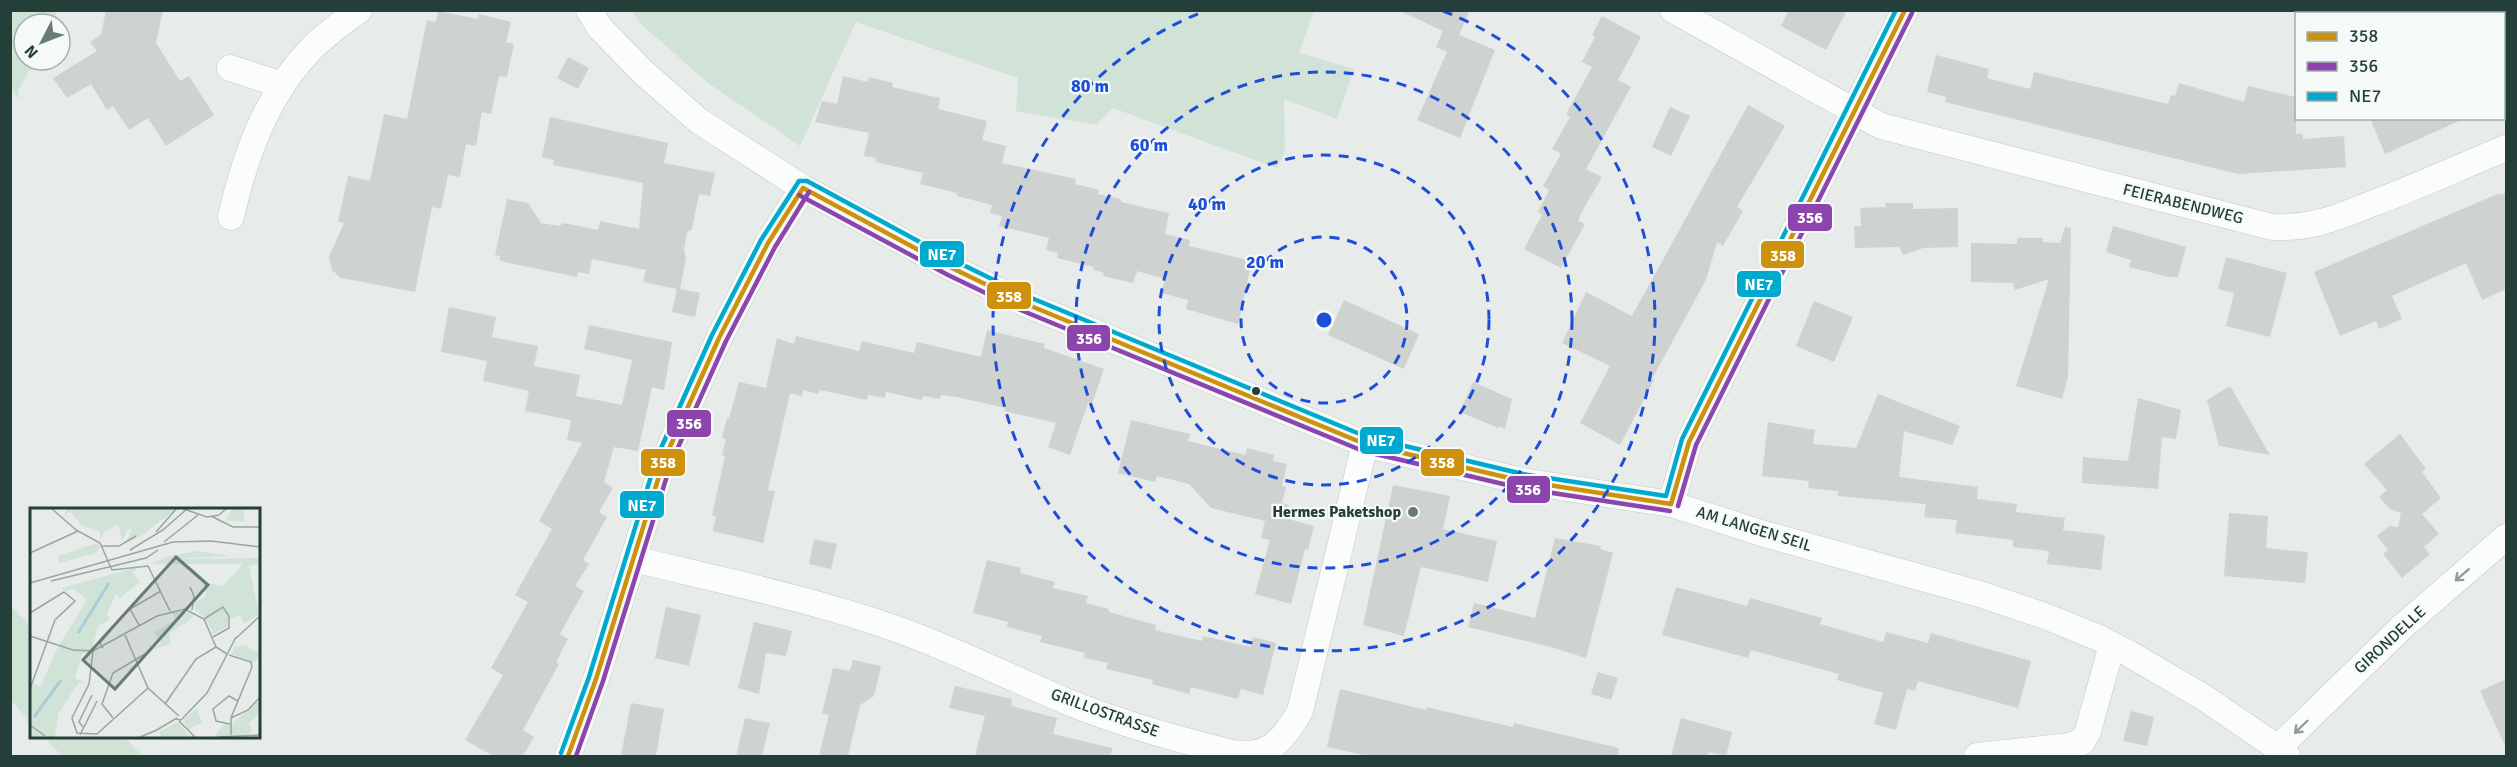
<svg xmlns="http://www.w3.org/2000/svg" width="2517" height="767" font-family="Signika,sans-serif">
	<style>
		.green { fill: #d1e3d7 }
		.building { fill: #ced2d1 }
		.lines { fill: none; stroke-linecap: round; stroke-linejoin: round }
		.minor-casing { stroke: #c4c8c6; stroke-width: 27 }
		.minor { stroke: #fbfcfc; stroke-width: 26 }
		.bus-1-casing { stroke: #f5faf8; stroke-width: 9 }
		.bus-2-casing { stroke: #f5faf8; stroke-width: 9 }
		.bus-3-casing { stroke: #f5faf8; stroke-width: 9 }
		.bus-1 { stroke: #cd910c; stroke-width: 4.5 }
		.bus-2 { stroke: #8e44ad; stroke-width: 4.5 }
		.bus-3 { stroke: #00a9ce; stroke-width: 4.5 }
		.oneway { stroke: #909d9b }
		.ring { fill: none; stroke: #1d4ed8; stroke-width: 3; stroke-dasharray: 10 8 }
		.bus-dot { fill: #243e3a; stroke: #f5faf8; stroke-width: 2 }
		.poi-dot { fill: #687b77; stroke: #f5faf8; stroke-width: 2 }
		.labels { text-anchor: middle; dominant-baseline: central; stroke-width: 4.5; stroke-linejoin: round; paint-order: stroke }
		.street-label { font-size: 16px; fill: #243e3a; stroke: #f5faf8 }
		.poi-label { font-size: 16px; font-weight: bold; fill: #243e3a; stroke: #f5faf8; text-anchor: end }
		.inset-river { fill: none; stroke: #a9cdd7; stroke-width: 3 }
		.inset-road { fill: none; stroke: #99a6a3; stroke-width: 1.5 }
		.view { fill: #687b77; fill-opacity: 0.15; stroke: #687b77; stroke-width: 3 }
		.inset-edge { fill: none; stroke: #243e3a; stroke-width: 3 }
		.centre { fill: #1d4ed8; stroke: #f5faf8; stroke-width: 3 }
		.ring-label { font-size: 18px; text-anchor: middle; font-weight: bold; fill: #1d4ed8; stroke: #f5faf8; stroke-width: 4.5; stroke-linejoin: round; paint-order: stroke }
		.line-badge { stroke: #f5faf8; stroke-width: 2 }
		.badge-label { font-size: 16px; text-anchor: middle; font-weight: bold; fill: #fff }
	</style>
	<rect width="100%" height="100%" fill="#e7ebe9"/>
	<g class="green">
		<polygon points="11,10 56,11 57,24 24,24 24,60 57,60 58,64 29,71 18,91 19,99 11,89"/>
		<polygon points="632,11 1314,11 1299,53 1354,69 1337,119 1284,99 1285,151 1277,168 1113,108 1096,125 1016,111 1018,78 856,22 800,146 708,83 642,25"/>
		<polygon points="11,606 31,627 31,723 11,700"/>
		<polygon points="43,736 124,736 142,756 62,756"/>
	</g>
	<g class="building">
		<polygon points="106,10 163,10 156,43 180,81 189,76 214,115 166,146 148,118 129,130 113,106 107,110 91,84 67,98 53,78 97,51 90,42 101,35"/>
		<polygon points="1398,10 1470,10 1459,35 1495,50 1460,138 1417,120 1447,52 1436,47 1443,31"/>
		<polygon points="1789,10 1847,10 1826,50 1781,26"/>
		<polygon points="438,11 478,19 479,14 511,22 506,42 514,44 507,77 499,76 491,114 482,112 476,146 466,144 460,177 448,175 441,209 432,207 415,292 341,278 332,270 329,257 344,223 338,222 348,176 370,181 384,114 407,119 427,20 436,22"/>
		<polygon points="1602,16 1641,37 1618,80 1631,87 1586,169 1602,177 1584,208 1578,221 1585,224 1561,268 1524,249 1542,215 1538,212 1549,190 1543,186 1561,154 1552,149 1570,117 1566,114 1592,67 1582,62 1595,37 1592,35"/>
		<polygon points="1936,55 1989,69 1987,78 2030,89 2034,72 2168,104 2171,95 2175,96 2179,83 2244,102 2248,86 2296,97 2296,134 2303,134 2303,139 2344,136 2346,167 2238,174 1945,102 1946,97 1927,92"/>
		<polygon points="568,57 589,68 578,89 557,78"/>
		<polygon points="843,76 868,82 869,77 893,83 892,87 940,98 938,109 987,121 982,140 1006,146 1002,163 1076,179 1075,184 1099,190 1098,194 1121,199 1121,202 1169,213 1165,234 1190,240 1189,246 1252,261 1238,324 1186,309 1188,300 1161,293 1165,279 1137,271 1133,283 1103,276 1104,273 1093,270 1094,267 1057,258 1058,253 1046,250 1049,238 999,226 1002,216 990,213 992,205 957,196 957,193 920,184 923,173 875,162 876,158 864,156 869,133 815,122 822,101 837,104"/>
		<polygon points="1748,105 1785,126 1737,207 1743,211 1723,246 1717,242 1706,280 1652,379 1654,380 1620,445 1580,423 1610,366 1562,343 1586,292 1632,316"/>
		<polygon points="1670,107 1690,116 1671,156 1652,147"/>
		<polygon points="550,117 668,143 664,163 715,173 710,196 699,194 692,229 687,232 684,250 686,258 680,289 700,293 695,317 672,312 677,289 643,282 646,270 592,259 589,274 578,272 577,277 505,262 499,260 500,256 495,255 507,199 528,203 541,223 559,226 564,223 598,230 600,221 639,229 643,183 553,165 554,160 542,157"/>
		<polygon points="2370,118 2466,118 2385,154"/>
		<polygon points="2500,193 2501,195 2506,193 2506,289 2482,300 2466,263 2392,296 2402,319 2379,329 2376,321 2340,336 2314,272"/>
		<polygon points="1885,203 1913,203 1913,209 1958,208 1958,247 1923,248 1903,255 1899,247 1855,248 1854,226 1861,226 1860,208 1886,207"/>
		<polygon points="2113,226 2186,247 2178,277 2169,277 2129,267 2131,260 2106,252"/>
		<polygon points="2065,227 2071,228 2068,377 2062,399 2016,386 2049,279 2015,290 2013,283 1971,282 1971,243 2017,244 2017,238 2043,238 2043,242 2060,243"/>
		<polygon points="2226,257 2287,273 2270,337 2226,326 2234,293 2218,289"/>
		<polygon points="1344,300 1419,334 1404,369 1328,335"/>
		<polygon points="1814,301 1853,317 1834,362 1796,346"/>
		<polygon points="449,307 496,317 492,337 538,346 534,366 580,375 576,396 622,405 632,360 584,349 589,325 672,342 664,390 652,387 638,451 614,447 604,482 613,488 599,512 607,517 583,560 589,564 575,586 584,591 560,634 568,639 556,662 559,664 523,730 534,737 523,756 493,756 465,740 503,675 491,668 528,602 515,595 552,529 539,521 582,443 567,440 571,420 525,411 529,391 483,381 487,361 441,352"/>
		<polygon points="987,330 1045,344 1044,348 1104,369 1092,404 1088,403 1070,455 1048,447 1056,423 1004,411 1005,408 957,397 941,395 940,399 923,396 922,400 886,392 885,398 868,395 867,400 820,390 818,394 803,390 802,396 790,393 768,490 775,491 763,543 713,531 716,516 712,515 725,456 722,455 726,439 722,438 727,418 729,418 739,382 766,388 777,338 794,344 796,336 859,351 862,341 914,353 917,342 981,357"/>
		<polygon points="1473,382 1512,399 1505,429 1499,426 1498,428 1460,412"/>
		<polygon points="2230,386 2270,455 2219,446 2207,400"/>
		<polygon points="1878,394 1960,426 1952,445 1904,431 1899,477 1978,487 1977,499 2017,504 2016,512 2065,518 2063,530 2105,535 2101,570 2047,564 2049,551 2013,547 2013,540 1955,533 1957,520 1924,517 1926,504 1838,496 1838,491 1808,488 1809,481 1762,476 1768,422 1815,430 1813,444 1856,448"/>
		<polygon points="2138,398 2181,410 2176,439 2162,437 2158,489 2082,483 2083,457 2128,461"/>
		<polygon points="1131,420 1190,434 1188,441 1245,455 1247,448 1274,455 1273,461 1287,464 1282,486 1286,487 1282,503 1289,505 1285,518 1314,526 1308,550 1305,549 1291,604 1255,594 1270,540 1261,538 1265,521 1211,508 1189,484 1157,476 1155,482 1118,473"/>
		<polygon points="2400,434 2426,469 2422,472 2441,498 2422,514 2439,534 2424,547 2430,554 2402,578 2383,554 2388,550 2377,536 2389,526 2398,527 2401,513 2390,509 2379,497 2387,490 2364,464"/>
		<polygon points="1393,485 1450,496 1443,529 1497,541 1488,582 1421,567 1404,636 1363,625"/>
		<polygon points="2229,513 2268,516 2266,548 2308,552 2305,583 2224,576"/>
		<polygon points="1555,538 1601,546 1600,549 1613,553 1586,658 1551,647 1468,627 1474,603 1535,618"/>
		<polygon points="814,539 837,544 831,569 809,564"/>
		<polygon points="987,560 1021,568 1020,573 1055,582 1053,588 1088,596 1086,603 1109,609 1109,612 1156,625 1155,630 1202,641 1203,636 1251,647 1253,637 1276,643 1263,695 1241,689 1238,699 1191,687 1189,694 1152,684 1153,680 1106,669 1108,663 1084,658 1085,653 1040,642 1042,636 1007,627 1008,622 973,613"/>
		<polygon points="1676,587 1747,606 1750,598 1822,618 1820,624 1883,642 1886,632 1928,643 1931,633 2031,661 2018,708 1918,681 1915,691 1907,689 1896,730 1874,724 1883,693 1837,680 1839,674 1751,650 1748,658 1662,635"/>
		<polygon points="666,607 701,615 689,666 655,658"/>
		<polygon points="754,622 792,631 786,656 766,653 759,694 738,688"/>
		<polygon points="853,660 881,666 874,696 860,705 848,756 819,756 829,715 822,713 833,668 850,671"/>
		<polygon points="1598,672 1618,678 1611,700 1591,694"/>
		<polygon points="2506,679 2506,748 2480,691"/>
		<polygon points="955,686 1012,699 1011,706 1057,718 1053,734 1112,748 1111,756 975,756 985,716 949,708"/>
		<polygon points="1340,689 1426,710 1426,707 1513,727 1514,723 1619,748 1618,756 1368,756 1327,747"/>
		<polygon points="631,703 664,709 656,756 621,756"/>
		<polygon points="2131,711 2154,717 2147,746 2123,741"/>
		<polygon points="745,718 770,723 762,756 736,756"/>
		<polygon points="1681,718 1732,732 1726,756 1709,752 1708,756 1671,756"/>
	</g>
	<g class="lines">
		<g class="minor-casing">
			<g id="minor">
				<polyline points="589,10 600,28 644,73 699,121 803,188 952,268 1026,304 1365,444 1522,481 1671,504 1761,533 1983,595 2050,618 2099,638 2128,653 2203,697 2278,748 2287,756"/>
				<path d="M1673,10l208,116 391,101c40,2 66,-10 102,-24 45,-17 88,-37 132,-55"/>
				<polyline points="230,68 282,85"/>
				<path d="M231,217c14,-62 36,-123 81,-169 14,-14 31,-26 47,-38"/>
				<polyline points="1671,504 1689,442 1905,10"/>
				<path d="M633,559c91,22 184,41 272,73 56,21 108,47 163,70 51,21 106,36 160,50 39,8 54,-9 72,-41l65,-267"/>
				<polyline points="2278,748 2402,627 2506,537"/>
				<polyline points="568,756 596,679 664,460 719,338 768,243 803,188"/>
				<polyline points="1977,756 2069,746 2082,742 2088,731 2112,645"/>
			</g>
		</g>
		<use href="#minor" class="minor"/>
		<g class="bus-1-casing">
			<g id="bus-1">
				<polyline points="803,188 952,268 1026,304 1365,444 1522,481 1671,504"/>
				<polyline points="1671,504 1689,442 1905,10"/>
				<polyline points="568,756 596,679 664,460 719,338 768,243 803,188"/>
			</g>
		</g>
		<g class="bus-2-casing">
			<g id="bus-2">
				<polyline points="799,195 948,275 1023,311 1363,451 1520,488 1670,511"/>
				<polyline points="1678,506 1696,445 1912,13"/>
				<polyline points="576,756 603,681 671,463 726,341 775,247 809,192"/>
			</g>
		</g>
		<g class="bus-3-casing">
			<polyline id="bus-3" points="561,753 589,677 657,457 712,335 761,240 799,181 807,181 955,261 1029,297 1367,437 1523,474 1666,496 1682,439 1896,10"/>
		</g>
		<use href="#bus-1" class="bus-1"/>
		<use href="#bus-2" class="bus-2"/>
		<use href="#bus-3" class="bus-3"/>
	</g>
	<defs><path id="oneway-shaft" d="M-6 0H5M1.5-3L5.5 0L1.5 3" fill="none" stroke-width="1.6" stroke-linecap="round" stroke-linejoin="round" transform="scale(1.5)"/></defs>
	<g class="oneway">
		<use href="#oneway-shaft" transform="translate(2462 575) rotate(139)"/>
		<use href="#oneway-shaft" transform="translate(2301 727) rotate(136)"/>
	</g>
	<g class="ring">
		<circle cx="1324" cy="320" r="83"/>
		<circle cx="1324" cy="320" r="165"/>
		<circle cx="1324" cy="320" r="248"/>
		<path d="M1443 11A331 331 0 1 1 1205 11"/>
	</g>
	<circle class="bus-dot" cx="1256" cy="391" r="5"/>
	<circle class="poi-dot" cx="1413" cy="512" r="6"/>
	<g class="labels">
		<g class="street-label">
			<text transform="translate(2183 204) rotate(14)">FEIERABENDWEG</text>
			<text transform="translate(1754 529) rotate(17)">AM LANGEN SEIL</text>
			<text transform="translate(2390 640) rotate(-43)">GIRONDELLE</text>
			<text transform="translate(1105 713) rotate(20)">GRILLOSTRASSE</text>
		</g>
		<g class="poi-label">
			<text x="1401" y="512">Hermes Paketshop</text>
		</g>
	</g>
	<g transform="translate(30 508)">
		<rect width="230" height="230" fill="#e7ebe9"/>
		<path d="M36,0h109v2l-34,26 -16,7 7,-13 -4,-1 -6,12 -4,-17 -14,8 -4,7v-7l-19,-7 -9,-12 -4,-1 -3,6zM203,0h10l2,13h14h-30l-3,-3zM67,35l3,4 -4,6 -37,10v-7zM168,43l32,5 -59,3 88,-1v6l-10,2 10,48 -15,10 -4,-9 -11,4 -2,8 -14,7 -7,-15 -12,-10 2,-8 10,-4 -3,-15 20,4 20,-22h-93l19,-8zM108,59l-5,6 7,9 -20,16 -4,-4 -9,20 3,5 -12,7 -7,27 -9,1 -7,24 13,6 -9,-2 -21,32 -3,23h-25v-46l4,-7 6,3 18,-40 29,-47 -14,-12 -6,3 -6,-3zM153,103l11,2 -4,7 -21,13 2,10 -20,8 10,-8 -7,-11 21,-12 -3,-7zM216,137l10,7 3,-4v10l-7,4 -20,-8 2,-7zM228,192l1,13 -10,11 3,6 -5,5 -33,2 10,-13 7,1zM167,201l5,13 -14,8 -5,-11zM148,214l12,15h-29l-2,-5z" fill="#d1e3d7"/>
		<path class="inset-river" d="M48,125l31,-50M4,209l27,-37"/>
		<path class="inset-road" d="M21,0l25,22 24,13 12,27 36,-4 22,45M151,0l26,9 12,-2 8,-7M181,8l22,11h27M126,24l21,-24M134,34l34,-27M72,38h17l17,-10M100,42l33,-20 25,-22M0,45l48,-22M21,73l95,-23 12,-8M0,75l143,-41 38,-1 49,6M160,79l4,9 -2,14M0,105l34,-21 11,9 -20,19 -25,69M174,111l19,-12 6,9v12l-16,9M109,117l-9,-16 31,-18M95,127l23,53 31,28M0,128l43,14 20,1 64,-35 28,-7 19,10 12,28 11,7M205,131l25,-23M73,140l-3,-5 10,-12M63,143l-4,33 -17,34 5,15 20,1 51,-46M199,147l22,7 1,5 -21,51v17M135,196l31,-45 20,-12M83,210l-11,-14 11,-31 37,-22M201,210l17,-8 12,-13M146,211l5,1 26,-27 29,-56M149,213l16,16M200,216l-14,-3 -3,-12 16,-13 9,5M0,217l15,11M53,219l-4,-5 13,-27M125,223l22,-13M50,227l17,-34M110,229l17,-7M188,229l42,-2"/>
		<path class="view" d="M146,49l32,28 -93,104 -32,-29z"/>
		<rect width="230" height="230" class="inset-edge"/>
	</g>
	<circle cx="1324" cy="320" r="9" class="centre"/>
	<g class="ring-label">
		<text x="1090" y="92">80 m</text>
		<text x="1149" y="151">60 m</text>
		<text x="1207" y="210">40 m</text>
		<text x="1265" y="268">20 m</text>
	</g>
	<g class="line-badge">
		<rect x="1787" y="203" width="46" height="29" rx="6" fill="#8e44ad"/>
		<rect x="919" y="240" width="46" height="28" rx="6" fill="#00a9ce"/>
		<rect x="1760" y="240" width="45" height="29" rx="6" fill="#cd910c"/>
		<rect x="1736" y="270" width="46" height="28" rx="6" fill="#00a9ce"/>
		<rect x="986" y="281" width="46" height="29" rx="6" fill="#cd910c"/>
		<rect x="1066" y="324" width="45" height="28" rx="6" fill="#8e44ad"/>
		<rect x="666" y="409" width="46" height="29" rx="6" fill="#8e44ad"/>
		<rect x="1359" y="426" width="45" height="29" rx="6" fill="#00a9ce"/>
		<rect x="1420" y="448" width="45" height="29" rx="6" fill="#cd910c"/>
		<rect x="640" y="448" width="46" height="29" rx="6" fill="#cd910c"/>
		<rect x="1506" y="475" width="45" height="29" rx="6" fill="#8e44ad"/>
		<rect x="619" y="490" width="46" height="29" rx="6" fill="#00a9ce"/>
	</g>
	<g class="badge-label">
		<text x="1810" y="223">356</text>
		<text x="942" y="260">NE7</text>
		<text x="1783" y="261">358</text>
		<text x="1759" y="290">NE7</text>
		<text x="1009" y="302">358</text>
		<text x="1089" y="344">356</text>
		<text x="689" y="429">356</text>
		<text x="1381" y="446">NE7</text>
		<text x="1442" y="468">358</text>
		<text x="663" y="468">358</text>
		<text x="1528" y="495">356</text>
		<text x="642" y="511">NE7</text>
	</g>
	<rect width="2517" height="767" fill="none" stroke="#243e3a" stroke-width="24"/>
	<rect x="2295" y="12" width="210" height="108" fill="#f5faf8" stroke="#a1afac" stroke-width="1.5"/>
	<rect x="2307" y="32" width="30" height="9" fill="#cd910c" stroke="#a1afac" stroke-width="1.5"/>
	<text x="2349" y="42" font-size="18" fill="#243e3a">358</text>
	<rect x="2307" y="62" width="30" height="9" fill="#8e44ad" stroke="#a1afac" stroke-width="1.5"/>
	<text x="2349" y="72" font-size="18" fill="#243e3a">356</text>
	<rect x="2307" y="92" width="30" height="9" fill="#00a9ce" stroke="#a1afac" stroke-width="1.5"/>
	<text x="2349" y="102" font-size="18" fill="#243e3a">NE7</text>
	<g transform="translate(42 42) rotate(228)"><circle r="28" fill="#f5faf8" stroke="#a1afac" stroke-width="1.5"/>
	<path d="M0-4.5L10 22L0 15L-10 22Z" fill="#687b77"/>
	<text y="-9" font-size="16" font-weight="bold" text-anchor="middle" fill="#243e3a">N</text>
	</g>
</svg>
